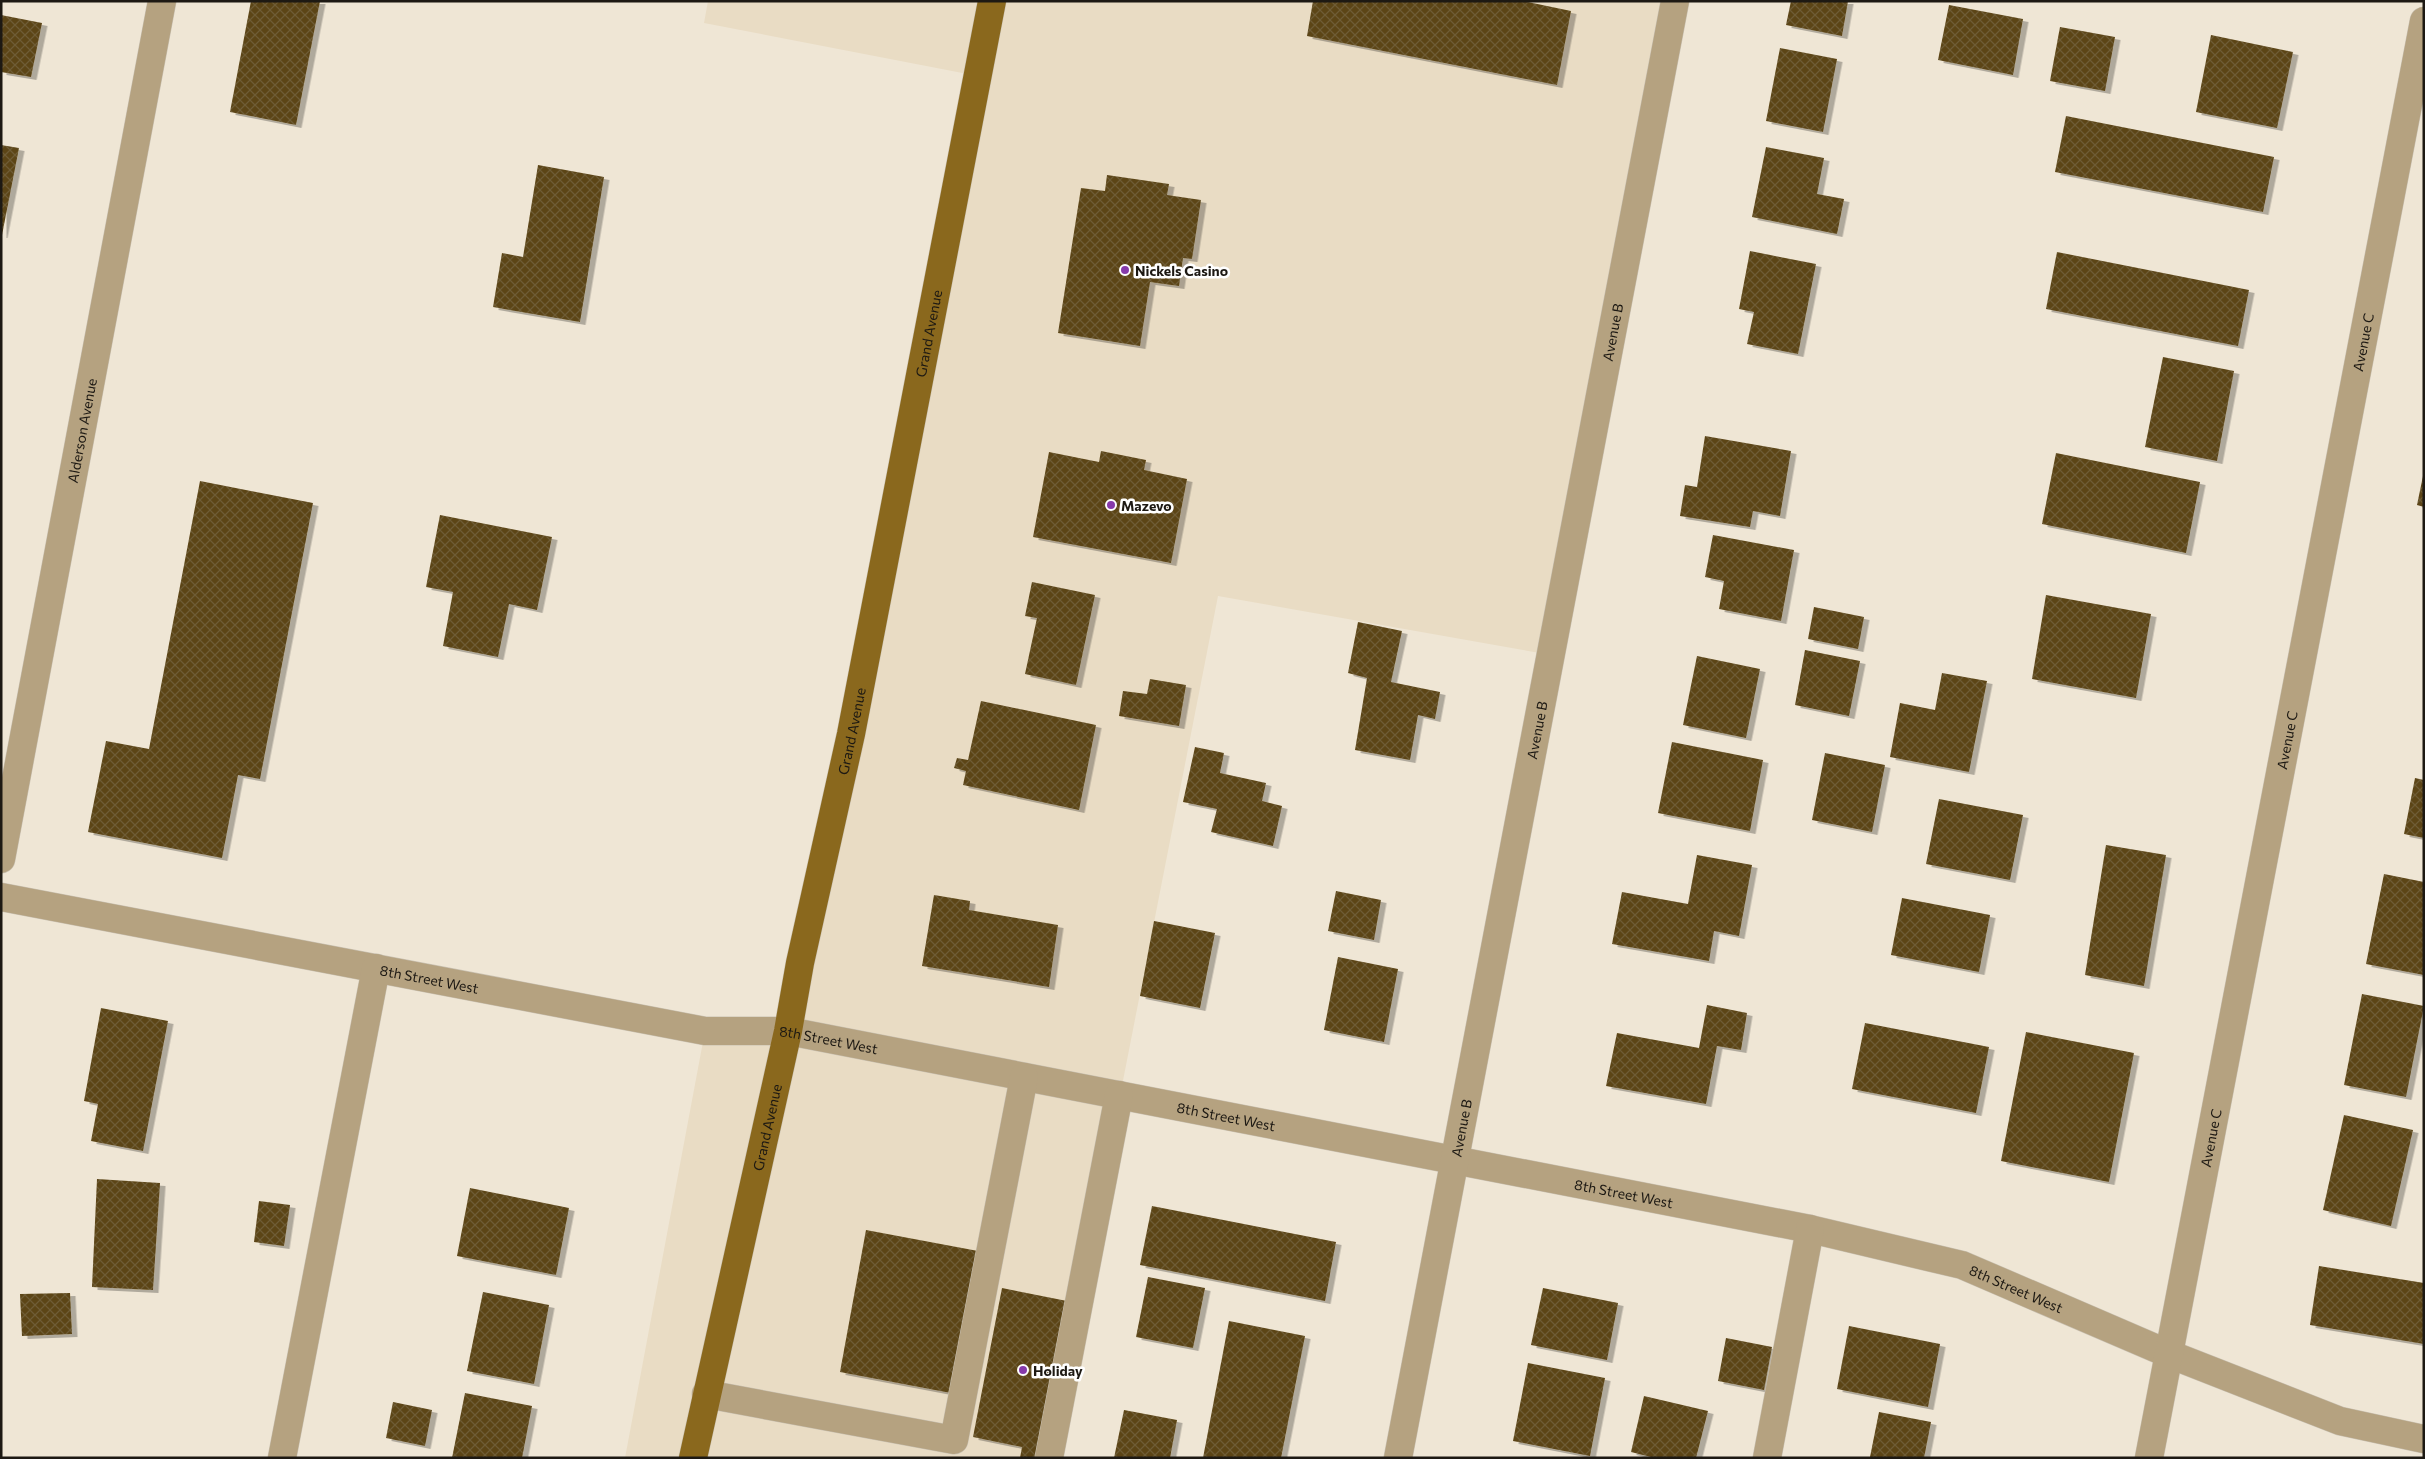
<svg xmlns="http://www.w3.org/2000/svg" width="2425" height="1459" font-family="Commissioner,sans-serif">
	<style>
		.built { fill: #e9dcc4 }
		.building { fill: url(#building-cross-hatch); filter: url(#shadow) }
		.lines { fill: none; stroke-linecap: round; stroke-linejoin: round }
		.minor-casing { stroke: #c9c1b2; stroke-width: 29 }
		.major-casing { stroke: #c9c1b2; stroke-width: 29 }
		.minor { stroke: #b5a280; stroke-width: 28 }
		.major { stroke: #8a681d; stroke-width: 28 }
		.poi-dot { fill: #863aab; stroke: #fff; stroke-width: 2 }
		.labels { text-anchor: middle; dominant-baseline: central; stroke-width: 5; stroke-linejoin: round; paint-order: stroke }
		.poi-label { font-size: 14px; font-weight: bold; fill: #1d1913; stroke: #fff; text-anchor: start }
		.street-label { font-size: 14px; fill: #1d1913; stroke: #fff }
	</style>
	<defs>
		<pattern id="building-cross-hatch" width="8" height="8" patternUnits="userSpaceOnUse" patternTransform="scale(1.25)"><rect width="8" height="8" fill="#5b4416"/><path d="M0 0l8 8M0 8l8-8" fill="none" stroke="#6e5c36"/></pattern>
		<filter id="shadow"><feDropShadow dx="5.5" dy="3" stdDeviation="0" flood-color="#0004"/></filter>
	</defs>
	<rect width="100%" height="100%" fill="#efe6d5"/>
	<polygon class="built" points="708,1 1675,1 1551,655 1218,596 1049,1458 625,1458 705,1031 788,1031 978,76 704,23"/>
	<g class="building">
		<polygon points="251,1 320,1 296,125 230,112"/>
		<polygon points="1313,1 1523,1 1571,11 1557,85 1307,36"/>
		<polygon points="1791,1 1848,1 1842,36 1786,25"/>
		<polygon points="1949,5 2023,19 2013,75 1938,60"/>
		<polygon points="1,15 42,23 31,77 1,72"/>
		<polygon points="2060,27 2115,37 2105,91 2050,81"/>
		<polygon points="2211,35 2293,52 2277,128 2196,112"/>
		<polygon points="1780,48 1837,59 1823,132 1766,121"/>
		<polygon points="2066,116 2274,157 2263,212 2055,172"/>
		<polygon points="1,145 19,148 2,235 1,235"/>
		<polygon points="1766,147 1824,158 1817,194 1844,199 1837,234 1752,217"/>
		<polygon points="538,165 604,177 580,322 493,307 502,253 523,257"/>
		<polygon points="1107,175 1169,184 1167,195 1201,200 1192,259 1183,258 1179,286 1150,282 1140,346 1058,333 1081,188 1105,191"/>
		<polygon points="1750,251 1816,264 1798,354 1747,344 1754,312 1739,309"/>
		<polygon points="2057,252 2249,290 2238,346 2046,309"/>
		<polygon points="2163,357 2234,371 2217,461 2145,447"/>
		<polygon points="1705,436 1791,451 1780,516 1753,511 1750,527 1680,516 1685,485 1697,487"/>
		<polygon points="1101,451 1146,460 1144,470 1187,479 1171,563 1033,537 1049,452 1099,462"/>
		<polygon points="2056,453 2200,482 2186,553 2042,524"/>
		<polygon points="2423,476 2424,476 2424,507 2417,505"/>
		<polygon points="200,481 313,503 260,779 238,775 222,858 88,832 106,741 149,749"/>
		<polygon points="440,515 552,537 537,610 509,604 498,657 443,646 453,592 426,587"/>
		<polygon points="1713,535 1794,550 1781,621 1719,609 1724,581 1705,577"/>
		<polygon points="1032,582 1095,595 1076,685 1025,674 1037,618 1025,616"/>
		<polygon points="2046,595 2151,614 2136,698 2032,679"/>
		<polygon points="1814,607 1864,617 1858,649 1808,639"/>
		<polygon points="1358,622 1402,631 1391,682 1440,692 1435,719 1418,715 1410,760 1355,750 1367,678 1348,673"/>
		<polygon points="1805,650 1860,661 1849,716 1795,705"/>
		<polygon points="1697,656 1760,669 1746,738 1683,725"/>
		<polygon points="1942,673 1987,681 1969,772 1890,757 1900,703 1935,710"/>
		<polygon points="1150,679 1186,685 1179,726 1119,716 1123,691 1147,694"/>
		<polygon points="981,701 1096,725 1079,810 963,785 966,771 954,768 957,758 968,760"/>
		<polygon points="1672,742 1763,760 1750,831 1658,813"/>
		<polygon points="1195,747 1224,753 1220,773 1266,783 1262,801 1282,806 1273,846 1211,832 1217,809 1183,802"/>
		<polygon points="1825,753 1885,765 1872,832 1812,820"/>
		<polygon points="2415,778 2424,780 2424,838 2404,834"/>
		<polygon points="1939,799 2023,815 2010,880 1926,864"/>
		<polygon points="2106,845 2166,855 2144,986 2085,975"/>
		<polygon points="1697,855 1752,865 1739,936 1714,931 1709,961 1612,944 1622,892 1688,904"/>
		<polygon points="2384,874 2424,882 2424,975 2366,964"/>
		<polygon points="1336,891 1381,900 1374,940 1328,931"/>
		<polygon points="934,895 970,901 969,910 1058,925 1049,987 922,966"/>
		<polygon points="1902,898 1990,915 1979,972 1891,955"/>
		<polygon points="1154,921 1215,933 1200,1008 1140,996"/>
		<polygon points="1338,957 1398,969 1384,1042 1324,1030"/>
		<polygon points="2362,994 2424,1006 2406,1097 2344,1085"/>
		<polygon points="1707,1005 1747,1013 1741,1050 1717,1046 1706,1104 1606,1086 1617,1033 1699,1048"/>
		<polygon points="101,1008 168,1021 143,1151 91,1141 98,1104 84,1101"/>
		<polygon points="1865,1023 1989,1047 1976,1113 1852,1089"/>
		<polygon points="2026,1032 2134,1053 2109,1182 2001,1161"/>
		<polygon points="2344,1115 2413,1130 2391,1226 2323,1210"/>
		<polygon points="97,1179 160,1183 153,1290 92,1287"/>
		<polygon points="470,1188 569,1208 556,1275 457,1256"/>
		<polygon points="259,1201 290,1205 284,1246 254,1242"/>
		<polygon points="1152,1206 1336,1242 1325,1301 1140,1265"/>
		<polygon points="866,1230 978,1251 951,1393 840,1372"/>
		<polygon points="2319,1266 2424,1283 2424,1344 2310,1325"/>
		<polygon points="1148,1277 1205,1288 1193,1348 1136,1337"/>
		<polygon points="1002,1288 1072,1302 1042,1458 1020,1458 1022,1447 973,1437"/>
		<polygon points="1543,1288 1618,1303 1607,1360 1531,1345"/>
		<polygon points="483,1292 549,1305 534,1384 467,1371"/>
		<polygon points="70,1293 72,1334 22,1336 20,1294"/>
		<polygon points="1229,1321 1305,1336 1281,1458 1203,1458"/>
		<polygon points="1849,1326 1940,1344 1928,1407 1837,1389"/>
		<polygon points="1726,1338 1772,1347 1764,1390 1718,1381"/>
		<polygon points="1528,1363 1605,1378 1590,1456 1513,1441"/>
		<polygon points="465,1393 532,1406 522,1458 452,1458"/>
		<polygon points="1644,1396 1708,1411 1696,1458 1655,1458 1631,1452"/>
		<polygon points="393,1402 432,1410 425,1446 386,1438"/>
		<polygon points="1124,1410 1177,1420 1170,1458 1114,1458"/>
		<polygon points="1879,1412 1931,1422 1924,1458 1870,1457"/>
	</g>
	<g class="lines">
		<g class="minor-casing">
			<g id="minor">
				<path id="s1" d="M1,859l161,-858"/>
				<path id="s2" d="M1,897l704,134h83l1022,198 152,36 207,89 171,67 84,18"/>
				<polyline points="706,1394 954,1440 1024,1077"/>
				<polyline points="282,1458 376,968"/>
				<polyline points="1049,1458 1119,1095"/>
				<path id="s3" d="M1398,1458l277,-1457"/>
				<polyline points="1767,1458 1810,1229"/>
				<path id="s4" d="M2149,1458l275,-1437"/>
			</g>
		</g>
		<g class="major-casing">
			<g id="major">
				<path id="s5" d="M693,1458l95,-427 12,-68 51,-229 141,-733"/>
			</g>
		</g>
		<use href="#minor" class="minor"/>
		<use href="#major" class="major"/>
	</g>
	<g class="poi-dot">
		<circle cx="1125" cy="270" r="5"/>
		<circle cx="1111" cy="505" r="5"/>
		<circle cx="1023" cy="1370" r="5"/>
	</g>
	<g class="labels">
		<g class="poi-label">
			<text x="1135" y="270">Nickels Casino</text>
			<text x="1121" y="505">Mazevo</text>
			<text x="1033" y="1370">Holiday</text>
		</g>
		<g class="street-label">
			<text stroke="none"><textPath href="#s3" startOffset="1146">Avenue B</textPath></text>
			<text stroke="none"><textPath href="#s5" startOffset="1149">Grand Avenue</textPath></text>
			<text stroke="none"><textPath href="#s4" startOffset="1136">Avenue C</textPath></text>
			<text stroke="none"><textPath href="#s1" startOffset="436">Alderson Avenue</textPath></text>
			<text stroke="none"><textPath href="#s3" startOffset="741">Avenue B</textPath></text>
			<text stroke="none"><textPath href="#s5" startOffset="744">Grand Avenue</textPath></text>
			<text stroke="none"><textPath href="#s4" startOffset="731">Avenue C</textPath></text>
			<text stroke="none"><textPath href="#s2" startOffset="436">8th Street West</textPath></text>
			<text stroke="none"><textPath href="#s2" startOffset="841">8th Street West</textPath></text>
			<text stroke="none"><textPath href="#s2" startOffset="1246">8th Street West</textPath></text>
			<text stroke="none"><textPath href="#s5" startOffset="339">Grand Avenue</textPath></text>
			<text stroke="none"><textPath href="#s3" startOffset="336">Avenue B</textPath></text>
			<text stroke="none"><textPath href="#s4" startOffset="326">Avenue C</textPath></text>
			<text stroke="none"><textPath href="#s2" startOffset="1651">8th Street West</textPath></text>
			<text stroke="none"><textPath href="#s2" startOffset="2056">8th Street West</textPath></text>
		</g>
	</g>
	<rect width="2425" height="1459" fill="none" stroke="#1d1913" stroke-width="5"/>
</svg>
